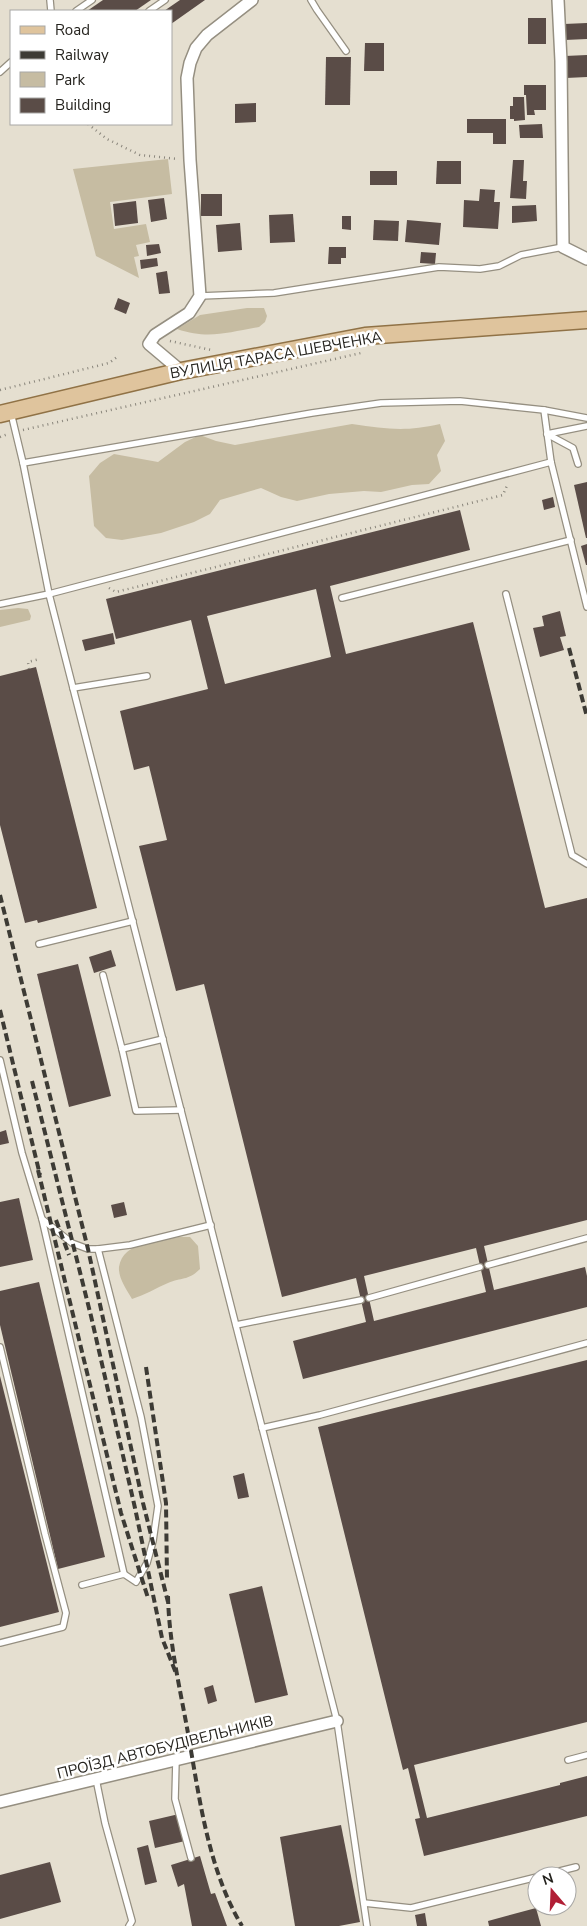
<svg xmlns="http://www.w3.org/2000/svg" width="587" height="1926" font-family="'Nunito Sans',sans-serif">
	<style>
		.green { fill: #c6bca2 }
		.building { fill: #5a4c47; fill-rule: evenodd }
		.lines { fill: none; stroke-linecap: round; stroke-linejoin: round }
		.service-casing { stroke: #958f81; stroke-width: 8 }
		.minor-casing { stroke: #958f81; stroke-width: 14 }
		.primary-casing { stroke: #907246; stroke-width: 19 }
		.path { stroke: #8a867c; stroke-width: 2.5; stroke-dasharray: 1 4; stroke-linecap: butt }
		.service { stroke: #fff; stroke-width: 5.5 }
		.minor { stroke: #fff; stroke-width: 11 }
		.primary { stroke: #dfc49d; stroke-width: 16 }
		.rail { stroke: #3d3b35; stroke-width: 4; stroke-dasharray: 8 4; stroke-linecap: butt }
		.labels { text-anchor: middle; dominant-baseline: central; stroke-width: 5; stroke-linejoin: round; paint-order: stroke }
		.street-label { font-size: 15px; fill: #25231e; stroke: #fff }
	</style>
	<rect width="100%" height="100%" fill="#e5dfd0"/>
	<g class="green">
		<polygon points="168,159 172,194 110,202 114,229 146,224 150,242 136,245 139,256 134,257 139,278 96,256 73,169"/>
		<path d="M247,308h17l3,8 -2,6 -6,5c-31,5 -50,13 -82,2l23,-14z"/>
		<path d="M352,424c35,5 53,8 88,0l5,17 -8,14 4,16 -12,13 -17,1 -31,7 -17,-1 -35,3 -32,7 -16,-4 -20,-9 -41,12 -10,14 -16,8 -33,11 -39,7 -16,-2 -12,-12 -5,-50 11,-13 14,-9 44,8 27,-20 15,-7 16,6 19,4z"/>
		<polygon points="18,608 28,609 31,616 30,620 0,627 0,610"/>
		<path d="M179,1237h11l8,9 2,23c-12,12 -18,8 -32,14 -12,5 -23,12 -36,16 -5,-9 -14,-21 -13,-32 4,-26 41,-27 60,-30z"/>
	</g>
	<g class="building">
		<polygon points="103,0 151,0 135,11 87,11"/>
		<polygon points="180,0 205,0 171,24 171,11 164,11"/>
		<rect x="528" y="18" width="18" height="26"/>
		<polygon points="587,23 587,39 565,40 564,24"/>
		<polygon points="365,43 384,43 384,71 364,71"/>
		<polygon points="587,55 587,77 566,78 565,56"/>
		<polygon points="326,57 351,57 350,105 325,105"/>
		<polygon points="524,85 546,85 546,110 534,110 535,115 527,115 526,95 524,95"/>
		<polygon points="513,97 524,97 525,120 514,121 514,119 510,119 510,106 513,106"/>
		<polygon points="256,103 256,122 235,123 235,104"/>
		<polygon points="467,119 506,119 506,144 493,144 493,133 467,133"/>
		<polygon points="542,124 543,138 520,138 519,125"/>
		<polygon points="513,160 524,160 523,181 527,181 526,199 510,198"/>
		<polygon points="437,161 461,161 461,184 436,184"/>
		<rect x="370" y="171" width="27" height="14"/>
		<polygon points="480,189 495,190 494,202 500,202 498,229 463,227 464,200 479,201"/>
		<rect x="201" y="194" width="21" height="22"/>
		<polygon points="164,198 167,219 151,222 148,200"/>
		<polygon points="136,201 138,223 115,226 113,204"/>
		<polygon points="536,205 537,221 512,223 512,206"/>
		<polygon points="293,214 295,242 270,243 269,215"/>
		<polygon points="342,216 351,216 351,230 342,229"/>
		<polygon points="374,220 399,221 398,241 373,240"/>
		<polygon points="407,220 441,223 439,245 405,242"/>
		<polygon points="240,223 242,250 218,252 216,225"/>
		<polygon points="159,244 161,253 147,256 146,245"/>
		<polygon points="329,247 346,247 346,258 341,258 341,264 328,264"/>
		<polygon points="421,252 436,253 435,264 420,263"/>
		<polygon points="157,258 158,266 141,269 140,260"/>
		<polygon points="167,271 170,293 159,294 156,273"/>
		<polygon points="118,298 130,303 126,314 114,309"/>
		<polygon points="587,482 587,538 586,538 574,485"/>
		<polygon points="553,497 555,507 544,510 542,500"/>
		<path d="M460,510l10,40 -140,36 16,68 127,-32 72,286 42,-10v322l-103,26 10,44 91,-23 2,9v31l-284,72 -10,-38 73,-19 -10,-44 -74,19 -78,-313 -28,7 -37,-145 28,-6 -18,-74 -15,4 -14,-59 88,-22 -17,-69 -75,19 -10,-40zM316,589l15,68 -106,27 -18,-68zM476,1248l10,44 -112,29 -10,-45z"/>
		<polygon points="587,544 587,565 586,565 581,546"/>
		<polygon points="560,611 566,636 560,637 564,650 540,657 533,628 544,626 542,616"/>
		<polygon points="113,633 115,644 85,651 82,640"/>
		<polygon points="36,667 97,908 38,923 37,920 25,923 0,825 0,676"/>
		<polygon points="111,950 116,966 94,973 89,957"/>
		<polygon points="78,964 111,1096 69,1107 37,974"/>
		<polygon points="6,1130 9,1143 0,1145 0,1132"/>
		<polygon points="19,1198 33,1260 0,1267 0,1202"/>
		<polygon points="124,1202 127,1215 114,1218 111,1205"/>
		<polygon points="39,1282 105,1557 58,1569 0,1325 0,1291"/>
		<polygon points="587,1360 587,1722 414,1765 427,1818 560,1785 560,1783 587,1776 587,1816 424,1856 415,1819 420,1818 408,1768 403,1770 318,1427"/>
		<polygon points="0,1376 59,1612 0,1627"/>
		<polygon points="244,1473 249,1497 238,1499 233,1476"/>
		<polygon points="262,1586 288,1695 255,1703 229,1594"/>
		<polygon points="213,1685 217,1701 208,1704 204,1688"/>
		<polygon points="179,1814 185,1841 155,1848 149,1821"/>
		<polygon points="341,1825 360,1922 339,1926 295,1926 280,1837"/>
		<polygon points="148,1845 157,1882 145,1885 137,1848"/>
		<polygon points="200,1856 211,1894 215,1893 227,1926 192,1926 184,1884 178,1887 171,1865"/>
		<polygon points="50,1862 61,1902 0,1919 0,1875"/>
		<polygon points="536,1908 541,1926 489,1926 488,1921"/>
		<polygon points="425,1913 427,1926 417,1926 415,1915"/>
	</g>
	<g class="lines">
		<g class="service-casing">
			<g id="service">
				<polyline points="50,0 51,11"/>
				<polyline points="311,0 317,10 346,51"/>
				<polyline points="76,11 92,0"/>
				<polyline points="149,11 165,0"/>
				<polyline points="0,72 11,62"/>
				<polyline points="200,296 274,293 439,267 480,269 499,266 521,255 563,247"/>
				<polyline points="544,410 551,462 587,607"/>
				<polyline points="11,413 23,463 49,594 337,1721 367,1926"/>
				<polyline points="547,434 573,448 578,464"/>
				<polyline points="547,434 587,426"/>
				<polyline points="23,463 312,413 381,403 460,401 544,410 587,418"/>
				<polyline points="506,594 572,855 587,864"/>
				<polyline points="342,598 571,540"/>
				<polyline points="0,604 49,594 551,462"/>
				<polyline points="73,688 147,676"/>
				<polyline points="39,944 133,921"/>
				<polyline points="103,975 122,1049 163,1039"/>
				<polyline points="122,1049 136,1111 181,1110"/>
				<polyline points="0,1060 22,1153 42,1219 72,1243 88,1249 98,1249 141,1417 158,1506 153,1541 147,1563 136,1582 124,1574 82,1585"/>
				<polyline points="42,1219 124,1574"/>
				<polyline points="98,1249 130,1245 211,1225"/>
				<polyline points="488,1265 587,1238"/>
				<polyline points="369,1298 480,1267"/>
				<polyline points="236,1325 361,1300"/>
				<polyline points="0,1347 45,1534 66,1613 63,1627 0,1643"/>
				<polyline points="262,1428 320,1415 587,1343"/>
				<polyline points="176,1760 175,1799 191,1858"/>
				<polyline points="568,1760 587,1755"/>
				<polyline points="96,1779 105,1823 132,1921 129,1926"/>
				<polyline points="540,1876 576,1867"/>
				<polyline points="364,1903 411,1908 537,1877"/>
			</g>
		</g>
		<g class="minor-casing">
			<g id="minor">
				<polyline points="558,0 561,61 563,247 587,259"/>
				<polyline points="181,371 149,344 155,335 189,313 200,296 190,160 187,78 190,63 196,48 207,35 252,0"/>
				<polyline points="0,1802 337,1721"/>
			</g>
		</g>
		<g class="primary-casing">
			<polyline id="primary" points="0,414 181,371 365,336 587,320"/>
		</g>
		<g class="path">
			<polyline points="88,124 107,139 140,155 178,159"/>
			<polyline points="170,341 211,350"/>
			<polyline points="0,390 109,363 117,357"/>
			<polyline points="23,430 361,353"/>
			<polyline points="0,437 8,434"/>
			<polyline points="109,588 116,592 503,495 508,483"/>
			<polyline points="29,669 28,662 40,659"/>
		</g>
		<use href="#service" class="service"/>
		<use href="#minor" class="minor"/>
		<use href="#primary" class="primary"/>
		<g class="rail">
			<polyline points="569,648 587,717"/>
			<polyline points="0,895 88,1249 143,1503 168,1602"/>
			<polyline points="0,1010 40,1175"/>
			<polyline points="32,1081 91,1316 135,1508 162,1638 176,1673"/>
			<polyline points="38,1170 121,1513 148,1598"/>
			<polyline points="56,1220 69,1255"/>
			<polyline points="146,1367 166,1503 167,1579"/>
			<path d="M168,1596c1,49 13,96 21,143 11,63 20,132 53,187"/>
		</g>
	</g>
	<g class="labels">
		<g class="street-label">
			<text transform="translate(276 355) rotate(-10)">ВУЛИЦЯ ТАРАСА ШЕВЧЕНКА</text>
			<text transform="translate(165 1747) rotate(-14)">ПРОЇЗД АВТОБУДІВЕЛЬНИКІВ</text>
		</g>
	</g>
	<rect x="10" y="10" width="162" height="115" fill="#ffffff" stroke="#a8a7a5"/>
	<rect x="20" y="26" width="25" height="8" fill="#dfc49d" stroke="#a8a7a5"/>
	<text x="55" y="35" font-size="15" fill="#25231e">Road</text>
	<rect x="20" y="51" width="25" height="8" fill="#3d3b35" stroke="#a8a7a5"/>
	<text x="55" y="60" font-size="15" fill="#25231e">Railway</text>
	<rect x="20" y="72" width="25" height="15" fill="#c6bca2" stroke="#a8a7a5"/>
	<text x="55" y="85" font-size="15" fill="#25231e">Park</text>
	<rect x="20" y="98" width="25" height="15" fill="#5a4c47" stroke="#a8a7a5"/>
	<text x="55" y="110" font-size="15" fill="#25231e">Building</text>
	<g transform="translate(552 1891) rotate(341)"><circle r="24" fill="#ffffff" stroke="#a8a7a5"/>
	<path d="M0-4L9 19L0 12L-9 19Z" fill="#b11e35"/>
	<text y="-8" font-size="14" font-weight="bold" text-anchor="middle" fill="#25231e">N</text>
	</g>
</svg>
